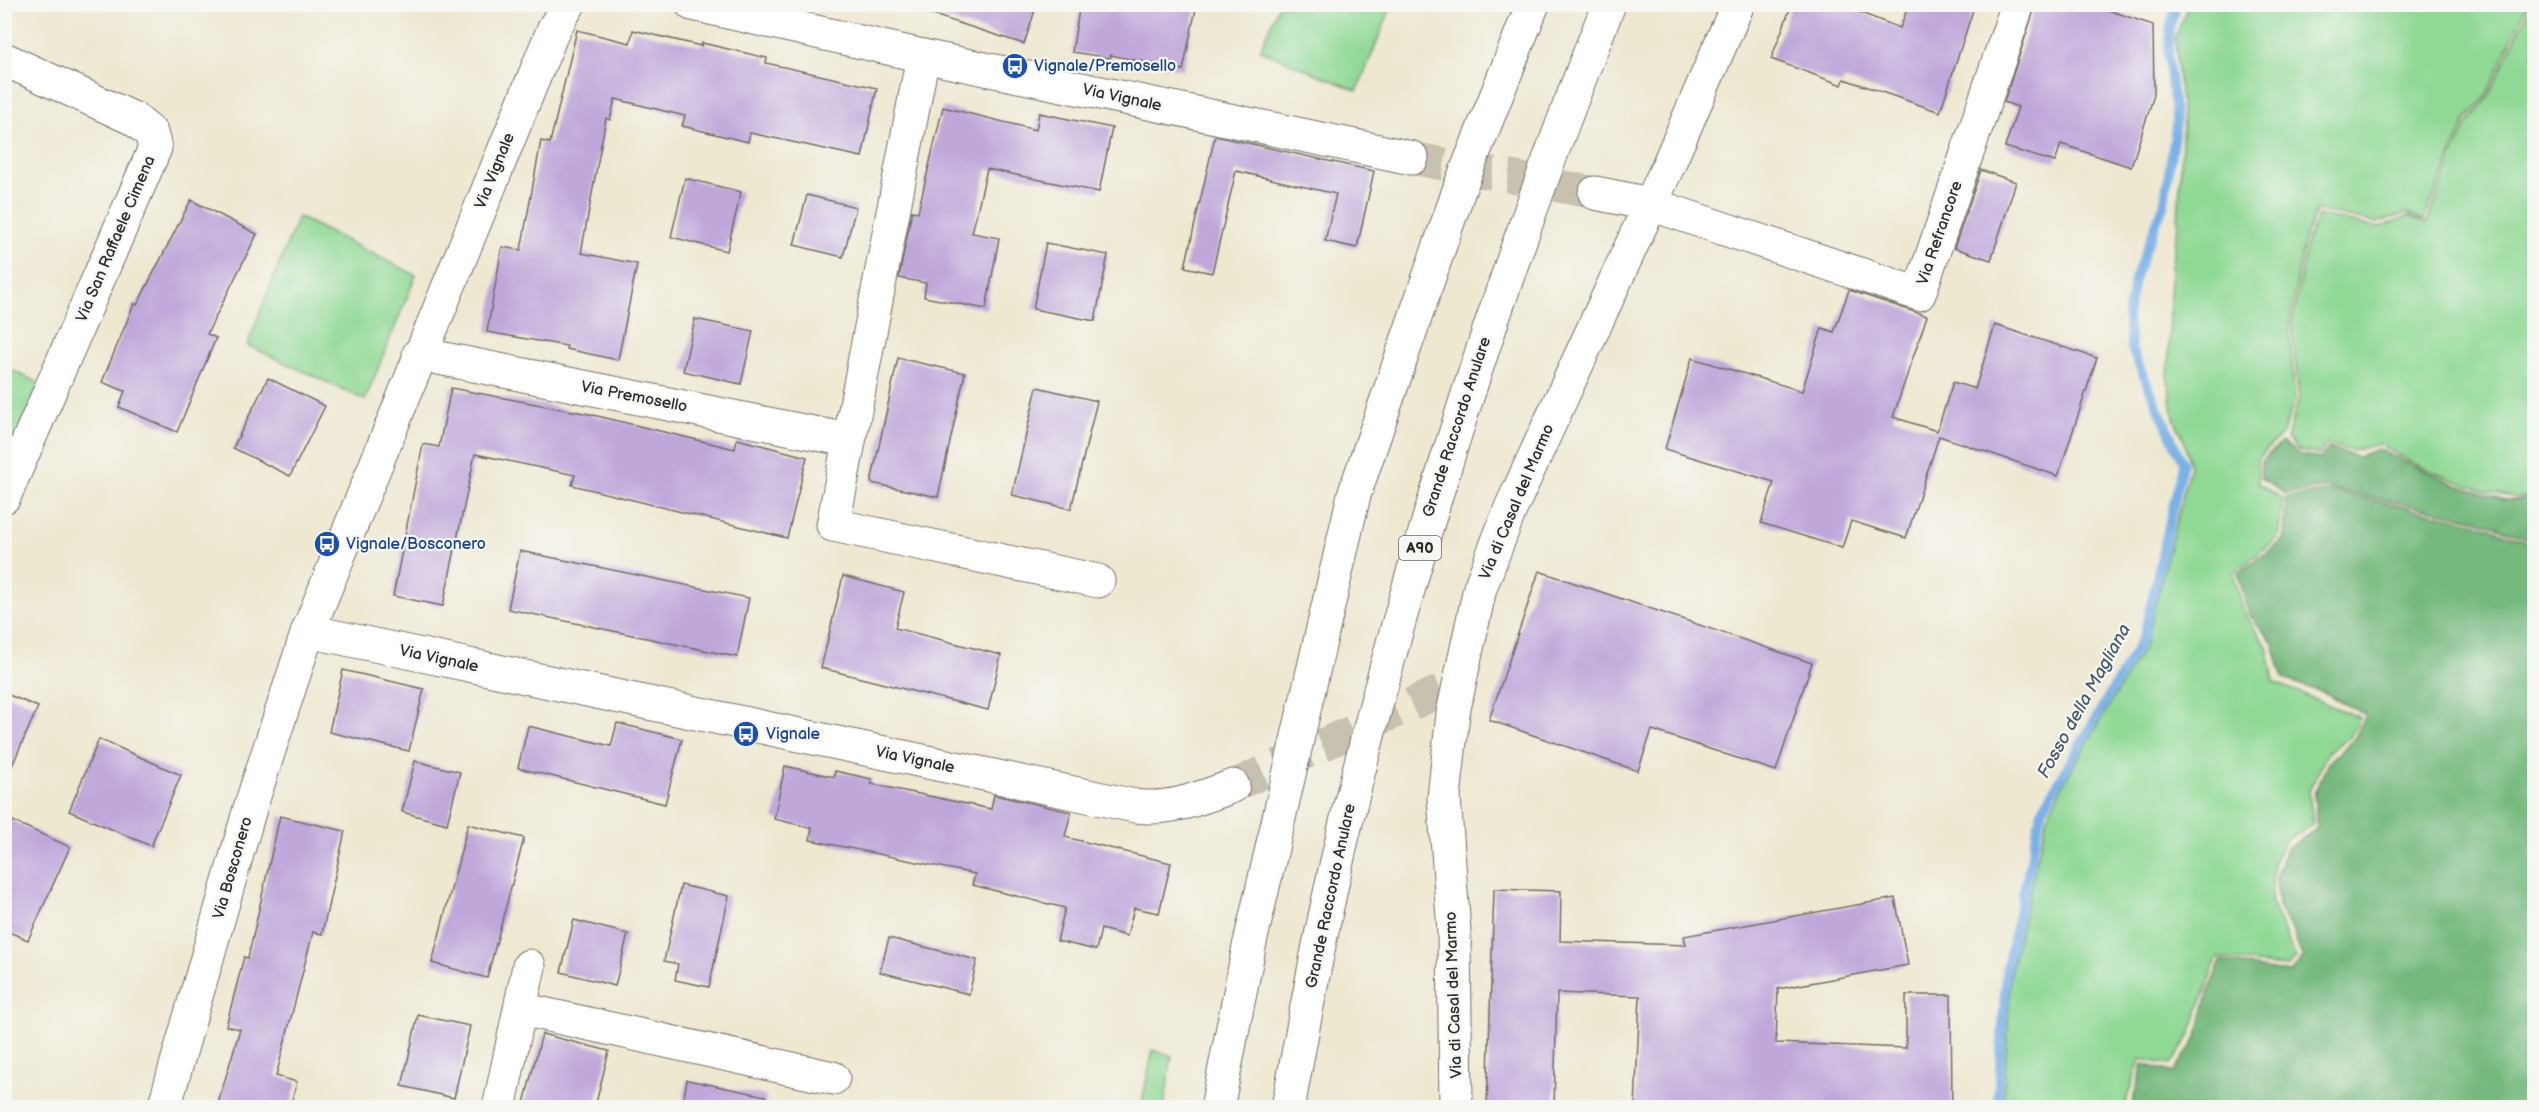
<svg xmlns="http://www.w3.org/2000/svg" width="2539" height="1112" font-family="'Balsamiq Sans',sans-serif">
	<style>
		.green { fill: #90d995; stroke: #5e8260; stroke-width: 1.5 }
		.forest { fill: #74b97e; stroke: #507254; stroke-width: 1.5 }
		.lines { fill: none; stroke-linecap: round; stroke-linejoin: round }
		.stream { stroke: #79b1e9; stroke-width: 9 }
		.building { fill: #bfa7da }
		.minor-tunnel { stroke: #c7c2af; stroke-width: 33; stroke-dasharray: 33 16; stroke-linecap: butt }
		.minor-casing { stroke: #6f6d65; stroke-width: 35 }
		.major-casing { stroke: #6f6d65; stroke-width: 35 }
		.highway-casing { stroke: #6f6d65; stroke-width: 35 }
		.minor { stroke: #fff; stroke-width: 33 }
		.major { stroke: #fff; stroke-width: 33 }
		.highway { stroke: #fff; stroke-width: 33 }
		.labels { text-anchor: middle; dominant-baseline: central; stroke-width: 4.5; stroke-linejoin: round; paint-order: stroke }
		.shield { fill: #f6f6f2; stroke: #686867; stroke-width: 1.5 }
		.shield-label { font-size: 15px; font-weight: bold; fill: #2b2b2b }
		.transit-label { font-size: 16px; fill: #164399; stroke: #f6f6f2; text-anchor: start }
		.street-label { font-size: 16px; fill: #2b2b2b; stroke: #f6f6f2 }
		.water-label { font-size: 18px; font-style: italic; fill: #465a6e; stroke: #f6f6f2 }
	</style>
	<rect width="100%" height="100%" fill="#f6f6f2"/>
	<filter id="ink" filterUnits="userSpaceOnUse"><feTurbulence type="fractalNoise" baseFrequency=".0167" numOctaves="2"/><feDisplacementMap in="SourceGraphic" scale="12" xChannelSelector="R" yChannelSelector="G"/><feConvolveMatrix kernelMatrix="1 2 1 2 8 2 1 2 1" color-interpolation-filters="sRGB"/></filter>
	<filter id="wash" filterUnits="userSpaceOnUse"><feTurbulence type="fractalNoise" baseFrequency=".008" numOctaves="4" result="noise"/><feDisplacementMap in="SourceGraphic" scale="24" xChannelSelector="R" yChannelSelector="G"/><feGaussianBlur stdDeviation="1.35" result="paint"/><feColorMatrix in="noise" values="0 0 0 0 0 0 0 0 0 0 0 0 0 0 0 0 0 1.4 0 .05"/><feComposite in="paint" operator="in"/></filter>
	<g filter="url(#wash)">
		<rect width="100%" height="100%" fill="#eee8d0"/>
		<g class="green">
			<polygon points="1279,5 1392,5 1357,91 1260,50"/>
			<polygon points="2188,5 2527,5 2485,98 2466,120 2424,220 2406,213 2376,223 2317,210 2305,236 2289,325 2295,399 2283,433 2257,459 2258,483 2283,499 2278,538 2233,573 2244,613 2267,646 2274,682 2360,718 2350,737 2328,752 2309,791 2313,824 2286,840 2273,863 2271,903 2296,958 2288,967 2217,958 2189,1037 2171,1065 2140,1059 2124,1107 2003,1107 2011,971 2047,816 2066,779 2145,645 2190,466 2185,443 2174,418 2168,380 2171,268 2178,225 2183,123 2175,38"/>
			<path d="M2531,5h3v492c-42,4 -119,-30 -155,-53l-28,7 -25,-7 -6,11 -23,-5 -10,-12 12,-40 -7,-74 16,-87 11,-22 59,13 30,-12 19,7 26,-67 15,-33 19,-24z"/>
			<polygon points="298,217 416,275 365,400 247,345"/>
			<polygon points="5,367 41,384 5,463"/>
			<polygon points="1153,1050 1172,1056 1164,1107 1141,1107"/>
		</g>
		<g class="forest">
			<polygon points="2282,442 2298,454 2321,459 2328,448 2357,457 2377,449 2456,485 2505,500 2534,499 2534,541 2478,520 2328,488 2286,494 2261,478 2261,461"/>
			<polygon points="2332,491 2476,523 2534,544 2534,1107 2131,1107 2143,1064 2174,1073 2197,1037 2209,990 2221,961 2290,973 2303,959 2292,930 2278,907 2276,876 2286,849 2317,829 2314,794 2328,763 2354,739 2366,715 2328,694 2283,679 2273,643 2248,613 2238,573 2284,540 2286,498"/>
		</g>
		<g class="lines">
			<polyline class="stream" points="1997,1108 2006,970 2041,812 2143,637 2183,463 2132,350 2127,317 2135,277 2164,204 2176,123 2168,57 2170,26 2177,4"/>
		</g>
		<g id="blocks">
			<g class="building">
				<polygon points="918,4 1037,4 1024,44 918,10"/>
				<polygon points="1080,4 1197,4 1183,70 1111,55 1110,58 1072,52"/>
				<polygon points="1792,4 1838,4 1900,28 1909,4 1975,4 1940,112 1844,79 1842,85 1771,59"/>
				<polygon points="2036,4 2090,4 2153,25 2154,95 2131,167 2061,144 2055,162 2005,147 2018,107 2004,102"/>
				<polygon points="577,30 630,43 633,30 701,46 702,43 767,58 766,63 877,88 862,157 750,133 748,142 682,126 685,116 615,99 610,120 606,118 581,253 637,264 618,360 566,349 567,346 487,332 502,247 521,250 541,141 550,143"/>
				<polygon points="943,107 1036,130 1039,113 1112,128 1099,192 987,169 972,233 999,238 986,309 924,297 926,283 899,278 912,211 918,212"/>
				<polygon points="1215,136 1374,171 1357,248 1325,241 1336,194 1236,171 1212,273 1185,267"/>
				<polygon points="1981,170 2016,182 1991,260 1954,248"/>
				<polygon points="685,178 741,192 727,251 671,237"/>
				<polygon points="807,195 856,207 843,257 794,245"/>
				<polygon points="191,200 257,234 207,334 216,338 177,432 119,407 125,391 102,382 134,304 137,305"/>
				<polygon points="1046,243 1108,255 1095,321 1033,309"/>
				<polygon points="1849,290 1927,316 1893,417 1937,431 1953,382 1975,389 1995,325 2097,358 2058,476 1939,436 1906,538 1851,521 1842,548 1761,523 1774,482 1665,449 1692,358 1802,391 1822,328 1834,332"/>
				<polygon points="695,319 753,331 741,384 683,371"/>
				<polygon points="898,358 965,373 938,497 871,483"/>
				<polygon points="268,378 325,406 290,476 233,448"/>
				<polygon points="1037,387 1097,401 1071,509 1012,495"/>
				<polygon points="451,388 589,414 735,449 737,439 807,457 787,538 572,485 575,475 475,454 443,606 393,596 423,444 439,447"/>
				<polygon points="520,551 749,598 737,657 508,609"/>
				<polygon points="1539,571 1812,663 1776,771 1652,730 1638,771 1489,720"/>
				<polygon points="843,576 904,592 895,628 1001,655 988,710 821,668"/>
				<polygon points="343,670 424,689 409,751 329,732"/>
				<polygon points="4,693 38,707 4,784"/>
				<polygon points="617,723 682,739 665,804 518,768 528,726 611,746"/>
				<polygon points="99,739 181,775 151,846 69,811"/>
				<polygon points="415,761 460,772 447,824 402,812"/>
				<polygon points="785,766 834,777 835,771 872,779 871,784 991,809 994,795 1071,812 1065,837 1171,863 1159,913 1134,908 1127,936 1101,929 1096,950 1057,941 1065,908 972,885 975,874 810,840 812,828 774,819"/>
				<polygon points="280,816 345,831 322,934 313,932 276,1076 297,1082 290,1107 217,1107 240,1029 226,1026 244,957 248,958"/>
				<polygon points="4,817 70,847 28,940 4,930"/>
				<polygon points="468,824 524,838 487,978 432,963"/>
				<polygon points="681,885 729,896 709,987 675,980 678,964 664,961"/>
				<polygon points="1494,889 1561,891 1560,941 1686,945 1684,936 1895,898 1908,965 1778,989 1776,1043 1906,1048 1906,995 1951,995 1952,1107 1635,1107 1640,996 1557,993 1554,1107 1487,1107"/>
				<polygon points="574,920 628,934 615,986 561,972"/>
				<polygon points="889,938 977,960 969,994 880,972"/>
				<polygon points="418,1015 470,1026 454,1098 402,1086"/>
				<polygon points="542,1034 609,1051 595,1107 523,1107"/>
				<polygon points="687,1080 766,1096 765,1107 682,1107"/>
			</g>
		</g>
	</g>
	<g filter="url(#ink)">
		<use href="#blocks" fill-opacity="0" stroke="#6f6d65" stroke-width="1.5"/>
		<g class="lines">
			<g class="minor-tunnel">
				<polyline points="1412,158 1595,193"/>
				<polyline points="1233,786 1460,682"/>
			</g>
			<g class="minor-casing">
				<g id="minor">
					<path d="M569,4l-15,24 -246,603 827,175c35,5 65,-8 98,-20"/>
					<polyline points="692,4 923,56 1412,158"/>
					<polyline points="923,56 833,525 1098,581"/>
					<polyline points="4,59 134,119 151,133 155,148 4,497"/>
					<polyline points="1595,193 1650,204 1919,294 2018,4"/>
					<polyline points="419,354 848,440"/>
					<polyline points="521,1009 833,1078"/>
					<polyline points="164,1108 251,805 308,631"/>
					<polyline points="499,1108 529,966"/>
				</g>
			</g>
			<g class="major-casing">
				<polyline id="major" points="1456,1108 1454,931 1444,798 1453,713 1480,588 1510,510 1668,166 1738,4"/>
			</g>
			<g class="highway-casing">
				<g id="highway">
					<polyline points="1217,1108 1249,947 1354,495 1460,187 1533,4"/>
					<path d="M1288,1108c19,-103 38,-205 63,-306 68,-272 154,-538 258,-798"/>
				</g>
			</g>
			<use href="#minor" class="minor"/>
			<use href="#major" class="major"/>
			<use href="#highway" class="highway"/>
		</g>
	</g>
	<defs>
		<g id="bus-disc" transform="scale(1.35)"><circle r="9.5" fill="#1a4fb4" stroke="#f6f6f2"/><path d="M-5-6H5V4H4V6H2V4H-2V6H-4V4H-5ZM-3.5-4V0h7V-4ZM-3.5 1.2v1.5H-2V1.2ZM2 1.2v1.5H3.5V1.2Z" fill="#fff"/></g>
	</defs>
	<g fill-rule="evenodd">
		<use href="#bus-disc" x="1015" y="66"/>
		<use href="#bus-disc" x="327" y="544"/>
		<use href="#bus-disc" x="746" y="734"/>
	</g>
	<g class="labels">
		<rect class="shield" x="1399" y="536" width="42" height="24" rx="4.5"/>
		<g class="shield-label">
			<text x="1420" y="548">A90</text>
		</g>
		<g class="transit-label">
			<text x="1034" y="66">Vignale/Premosello</text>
			<text x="346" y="544">Vignale/Bosconero</text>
			<text x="766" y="734">Vignale</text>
		</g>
		<g class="street-label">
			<text transform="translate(1122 98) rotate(12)">Via Vignale</text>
			<text transform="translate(495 171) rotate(-68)">Via Vignale</text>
			<text transform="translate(1940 233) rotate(-71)">Via Refrancore</text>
			<text transform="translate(116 239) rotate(-67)">Via San Raffaele Cimena</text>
			<text transform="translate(634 397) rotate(11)">Via Premosello</text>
			<text transform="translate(1457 427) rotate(-72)">Grande Raccordo Anulare</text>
			<text transform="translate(1517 502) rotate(-67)">Via di Casal del Marmo</text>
			<text transform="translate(439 659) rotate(12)">Via Vignale</text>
			<text transform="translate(915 760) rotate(12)">Via Vignale</text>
			<text transform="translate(233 868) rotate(-74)">Via Bosconero</text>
			<text transform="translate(1331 896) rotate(-78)">Grande Raccordo Anulare</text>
			<text transform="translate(1454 995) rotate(-92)">Via di Casal del Marmo</text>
		</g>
		<g class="water-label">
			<text transform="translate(2084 701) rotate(-61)">Fosso della Magliana</text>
		</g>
	</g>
	<rect width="2539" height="1112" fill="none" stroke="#f6f6f2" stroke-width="24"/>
</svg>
